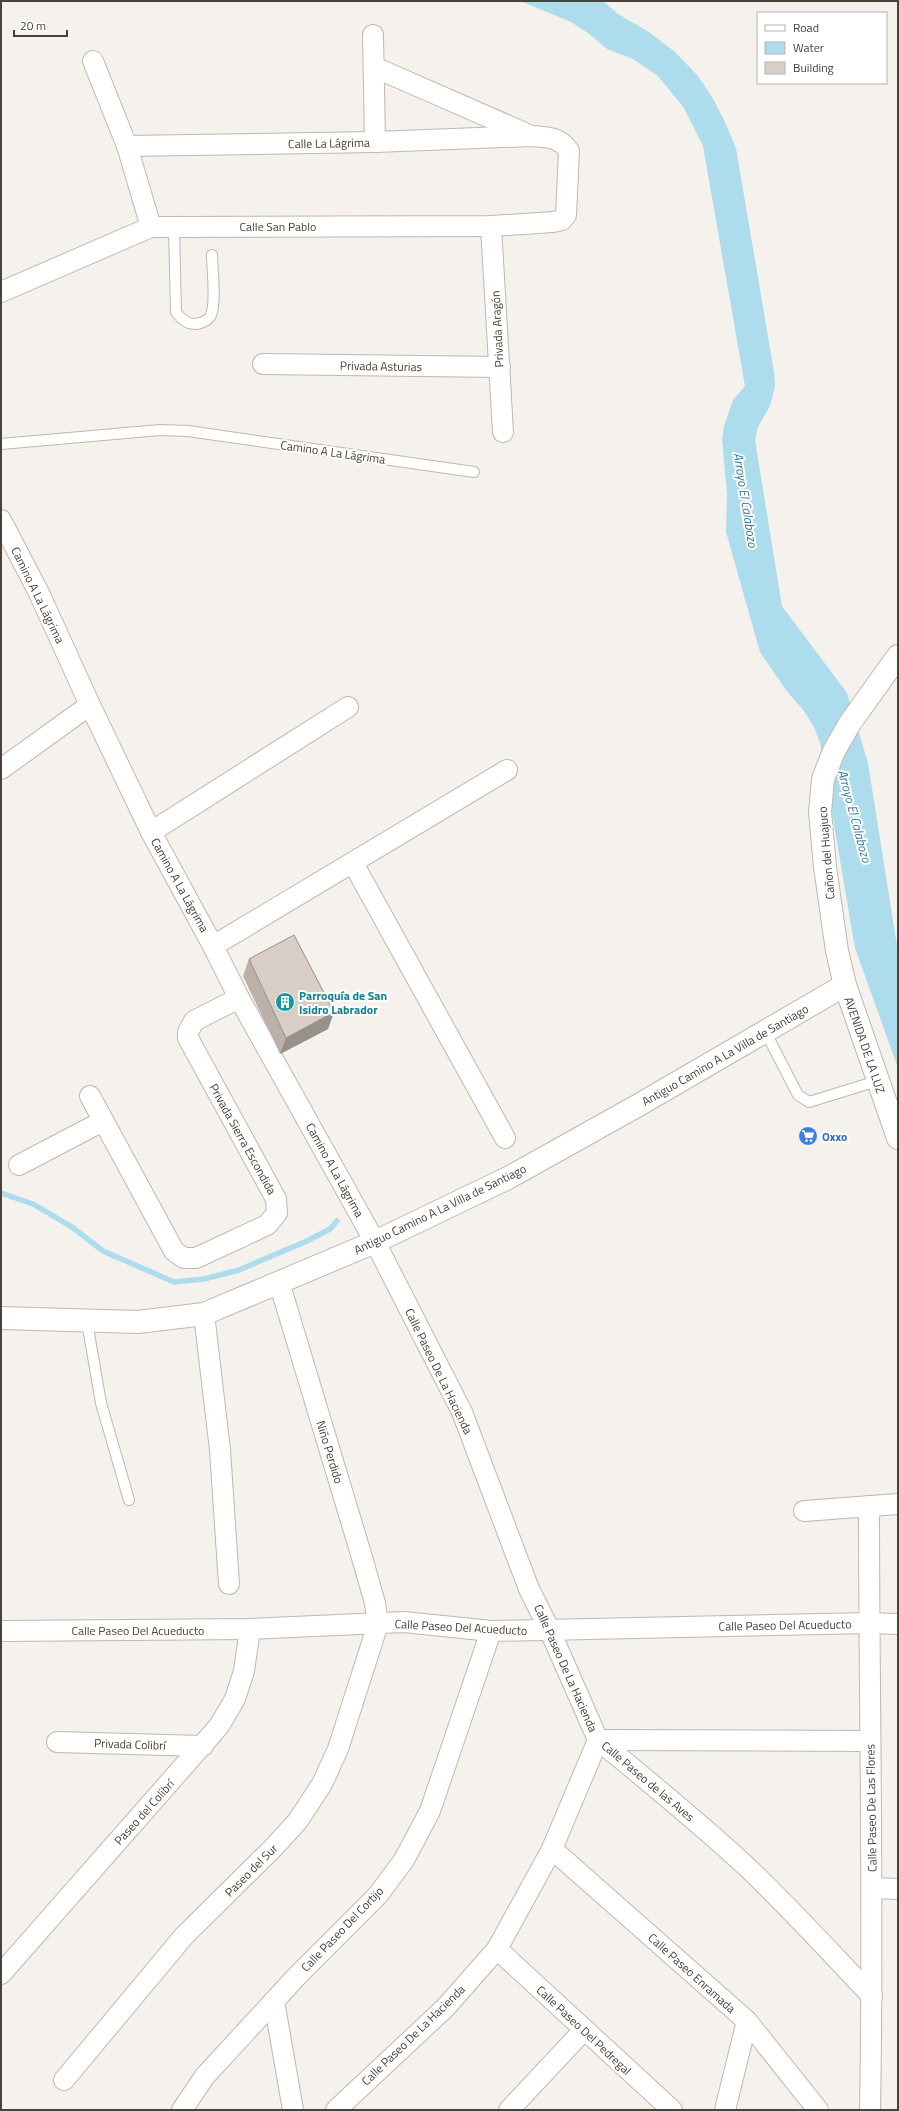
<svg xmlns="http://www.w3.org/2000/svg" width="899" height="2111" font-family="'Titillium Web',sans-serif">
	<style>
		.water { fill: #addced }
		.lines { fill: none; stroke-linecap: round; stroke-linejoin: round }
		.stream { stroke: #addced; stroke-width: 5.5 }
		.service-casing { stroke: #c0b7af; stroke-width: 12 }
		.minor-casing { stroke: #c0b7af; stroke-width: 22 }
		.tertiary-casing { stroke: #c0b7af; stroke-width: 24 }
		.service { stroke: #fff; stroke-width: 10 }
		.minor { stroke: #fff; stroke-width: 20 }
		.tertiary { stroke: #fff; stroke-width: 22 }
		.wall { fill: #bbb1a9 }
		.shaded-wall { fill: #98908a }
		.building { fill: #d9cec5; stroke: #98908a }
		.labels { text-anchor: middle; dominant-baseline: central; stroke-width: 4; stroke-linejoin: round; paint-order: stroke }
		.street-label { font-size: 12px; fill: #49413a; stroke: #fff }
		.culture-label { font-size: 12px; font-weight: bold; fill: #0d838f; stroke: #fff; text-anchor: start }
		.shop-label { font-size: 12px; font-weight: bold; fill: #366cbe; stroke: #fff; text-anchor: start }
		.water-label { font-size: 13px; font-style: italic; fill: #327b98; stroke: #fff }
	</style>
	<rect width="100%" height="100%" fill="#f5f1ec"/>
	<polygon class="water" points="520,1 603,1 618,14 649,32 675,52 698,76 712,97 724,120 736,148 774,372 775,386 770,406 758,427 755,440 780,594 782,606 847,693 868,763 898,952 898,1068 855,948 820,742 814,727 804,711 786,690 760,652 726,532 727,494 722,439 724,426 733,400 745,386 703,146 684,108 658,76 633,59 607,49 588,33 571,22"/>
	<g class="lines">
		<polyline class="stream" points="1,1193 33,1204 72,1227 103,1251 174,1282 204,1279 239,1270 307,1241 330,1229 337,1221"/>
		<g class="service-casing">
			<g id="service">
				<path d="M174,226l2,86c5,7 11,13 20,12 5,-1 10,-2 14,-7 7,-11 2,-48 2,-62"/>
				<polyline points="1,444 160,430 188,431 474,472"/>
				<polyline points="765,1031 798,1095 809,1102 877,1081"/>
				<polyline points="87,1322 101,1403 129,1500"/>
			</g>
		</g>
		<g class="minor-casing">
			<g id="minor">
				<polyline points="373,35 375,142"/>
				<polyline points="93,61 127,146 151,227"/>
				<polyline points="374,67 527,134"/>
				<polyline points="491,226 503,432"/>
				<path d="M1,292l150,-65 340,-1 62,-4 9,-2 4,-5 3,-64c-9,-14 -22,-14 -37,-15l-157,6 -248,4"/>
				<polyline points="263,364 500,367"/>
				<polyline points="1,520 39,593 90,705 151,832 213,946 239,998 375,1242 462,1412 529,1589 550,1631 598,1740 552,1849 497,1949 446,2007 336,2110"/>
				<polyline points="1,769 90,705"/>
				<polyline points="151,832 348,707"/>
				<polyline points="353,863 505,1138"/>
				<polyline points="213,946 507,770"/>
				<polyline points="90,1096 174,1251 184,1258 196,1258 267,1225 277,1213 276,1199 188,1038 188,1032 194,1021 239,998"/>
				<polyline points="19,1165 103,1121"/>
				<polyline points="204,1314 220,1450 229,1584"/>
				<path d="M869,1506c0,201 5,403 1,604"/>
				<polyline points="804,1511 898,1504"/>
				<polyline points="1,1631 250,1629 404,1622 491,1631 869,1623 898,1624"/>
				<path d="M598,1740c51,42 102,83 150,128 43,41 83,85 124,128"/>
				<polyline points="598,1740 870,1741"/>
				<polyline points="57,1742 203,1746"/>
				<polyline points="552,1849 747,2021 818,2110"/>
				<polyline points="873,1888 898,1889"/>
				<polyline points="497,1949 672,2110"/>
				<polyline points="1,1974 219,1726 235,1699 244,1671 250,1629"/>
				<polyline points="274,2001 293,2110"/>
				<polyline points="64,2080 184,1936 273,1848 297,1822 322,1784 338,1749 378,1624 375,1603 361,1554 279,1282"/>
				<polyline points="182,2110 205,2076 298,1975 378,1895 404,1860 430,1811 491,1631"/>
				<polyline points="509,2110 584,2030"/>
				<polyline points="725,2110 747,2021"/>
			</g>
		</g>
		<g class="tertiary-casing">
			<g id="tertiary">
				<polyline points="898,656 850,723 834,751 823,779 820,812 825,867 837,951 845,985 898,1138"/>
				<polyline points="1,1318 138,1322 204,1314 375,1242 508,1178 637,1106 845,985"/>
			</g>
		</g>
		<use href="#service" class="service"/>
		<use href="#minor" class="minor"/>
		<use href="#tertiary" class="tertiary"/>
	</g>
	<polygon class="wall" points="249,959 334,1012 328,1029 280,1054 243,976"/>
	<polygon class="shaded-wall" points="334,1012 328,1029 280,1054 286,1038"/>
	<polygon class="building" points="294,935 334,1012 286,1038 249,959"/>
	<defs>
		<g id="building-disc" transform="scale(1)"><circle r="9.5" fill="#0f9aa8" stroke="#fff"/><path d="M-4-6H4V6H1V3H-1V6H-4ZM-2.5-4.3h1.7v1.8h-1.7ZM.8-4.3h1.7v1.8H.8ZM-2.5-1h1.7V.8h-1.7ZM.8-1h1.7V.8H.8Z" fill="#fff"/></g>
		<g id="supermarket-disc" transform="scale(1)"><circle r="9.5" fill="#3f7fe0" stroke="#fff"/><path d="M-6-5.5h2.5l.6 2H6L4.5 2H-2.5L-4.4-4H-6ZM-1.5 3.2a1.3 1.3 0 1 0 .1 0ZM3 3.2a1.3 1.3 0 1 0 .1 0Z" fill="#fff"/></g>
	</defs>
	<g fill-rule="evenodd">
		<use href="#building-disc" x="285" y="1002"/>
		<use href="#supermarket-disc" x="808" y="1136"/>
	</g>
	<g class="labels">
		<g class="street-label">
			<text transform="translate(329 143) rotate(-1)">Calle La Lágrima</text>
			<text x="278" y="226">Calle San Pablo</text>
			<text transform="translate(497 329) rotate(-93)">Privada Aragón</text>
			<text transform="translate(381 366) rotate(1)">Privada Asturias</text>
			<text transform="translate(333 452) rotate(8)">Camino A La Lágrima</text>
			<text transform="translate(38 595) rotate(64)">Camino A La Lágrima</text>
			<text transform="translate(826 853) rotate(-95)">Cañon del Huajuco</text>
			<text transform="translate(180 885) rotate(61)">Camino A La Lágrima</text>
			<text transform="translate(865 1045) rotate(71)">AVENIDA DE LA LUZ</text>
			<text transform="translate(725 1055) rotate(-30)">Antiguo Camino A La Villa de Santiago</text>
			<text transform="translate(243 1139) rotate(61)">Privada Sierra Escondida</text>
			<text transform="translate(335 1170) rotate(61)">Camino A La Lágrima</text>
			<text transform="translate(440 1209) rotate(-26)">Antiguo Camino A La Villa de Santiago</text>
			<text transform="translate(439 1371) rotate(64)">Calle Paseo De La Hacienda</text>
			<text transform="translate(330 1452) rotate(73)">Niño Perdido</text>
			<text transform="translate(785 1625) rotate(-1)">Calle Paseo Del Acueducto</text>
			<text transform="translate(461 1627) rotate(3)">Calle Paseo Del Acueducto</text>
			<text x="138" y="1630">Calle Paseo Del Acueducto</text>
			<text transform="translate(566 1668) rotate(66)">Calle Paseo De La Hacienda</text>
			<text transform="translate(130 1744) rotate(2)">Privada Colibrí</text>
			<text transform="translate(648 1781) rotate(40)">Calle Paseo de las Aves</text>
			<text transform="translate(871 1808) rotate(-91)">Calle Paseo De Las Flores</text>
			<text transform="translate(144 1812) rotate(-48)">Paseo del Colibrí</text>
			<text transform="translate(251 1870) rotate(-45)">Paseo del Sur</text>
			<text transform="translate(342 1929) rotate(-46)">Calle Paseo Del Cortijo</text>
			<text transform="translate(692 1973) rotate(42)">Calle Paseo Enramada</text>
			<text transform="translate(584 2030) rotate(43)">Calle Paseo Del Pedregal</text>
			<text transform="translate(413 2035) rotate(-44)">Calle Paseo De La Hacienda</text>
		</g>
		<g class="culture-label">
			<text x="299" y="995">Parroquía de San<tspan x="299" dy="14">Isidro Labrador</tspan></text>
		</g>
		<g class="shop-label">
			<text x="822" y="1136">Oxxo</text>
		</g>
		<g class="water-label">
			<text transform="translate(746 500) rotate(81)">Arroyo El Calabozo</text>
			<text transform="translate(855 816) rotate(75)">Arroyo El Calabozo</text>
		</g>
	</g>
	<rect width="899" height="2111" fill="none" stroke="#49413a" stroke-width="4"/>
	<rect x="757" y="12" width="130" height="72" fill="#ffffff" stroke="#b6b3b0"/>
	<rect x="765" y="25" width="20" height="6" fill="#ffffff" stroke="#b6b3b0"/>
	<text x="793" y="32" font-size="12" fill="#49413a">Road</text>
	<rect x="765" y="42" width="20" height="12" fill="#addced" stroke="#b6b3b0"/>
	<text x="793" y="52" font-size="12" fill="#49413a">Water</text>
	<rect x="765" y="62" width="20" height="12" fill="#d9cec5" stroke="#b6b3b0"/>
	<text x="793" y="72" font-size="12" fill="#49413a">Building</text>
	<path d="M14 30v6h53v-6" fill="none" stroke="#49413a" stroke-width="2"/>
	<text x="20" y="30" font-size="12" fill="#49413a" stroke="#ffffff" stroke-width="3" paint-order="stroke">20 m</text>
</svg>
